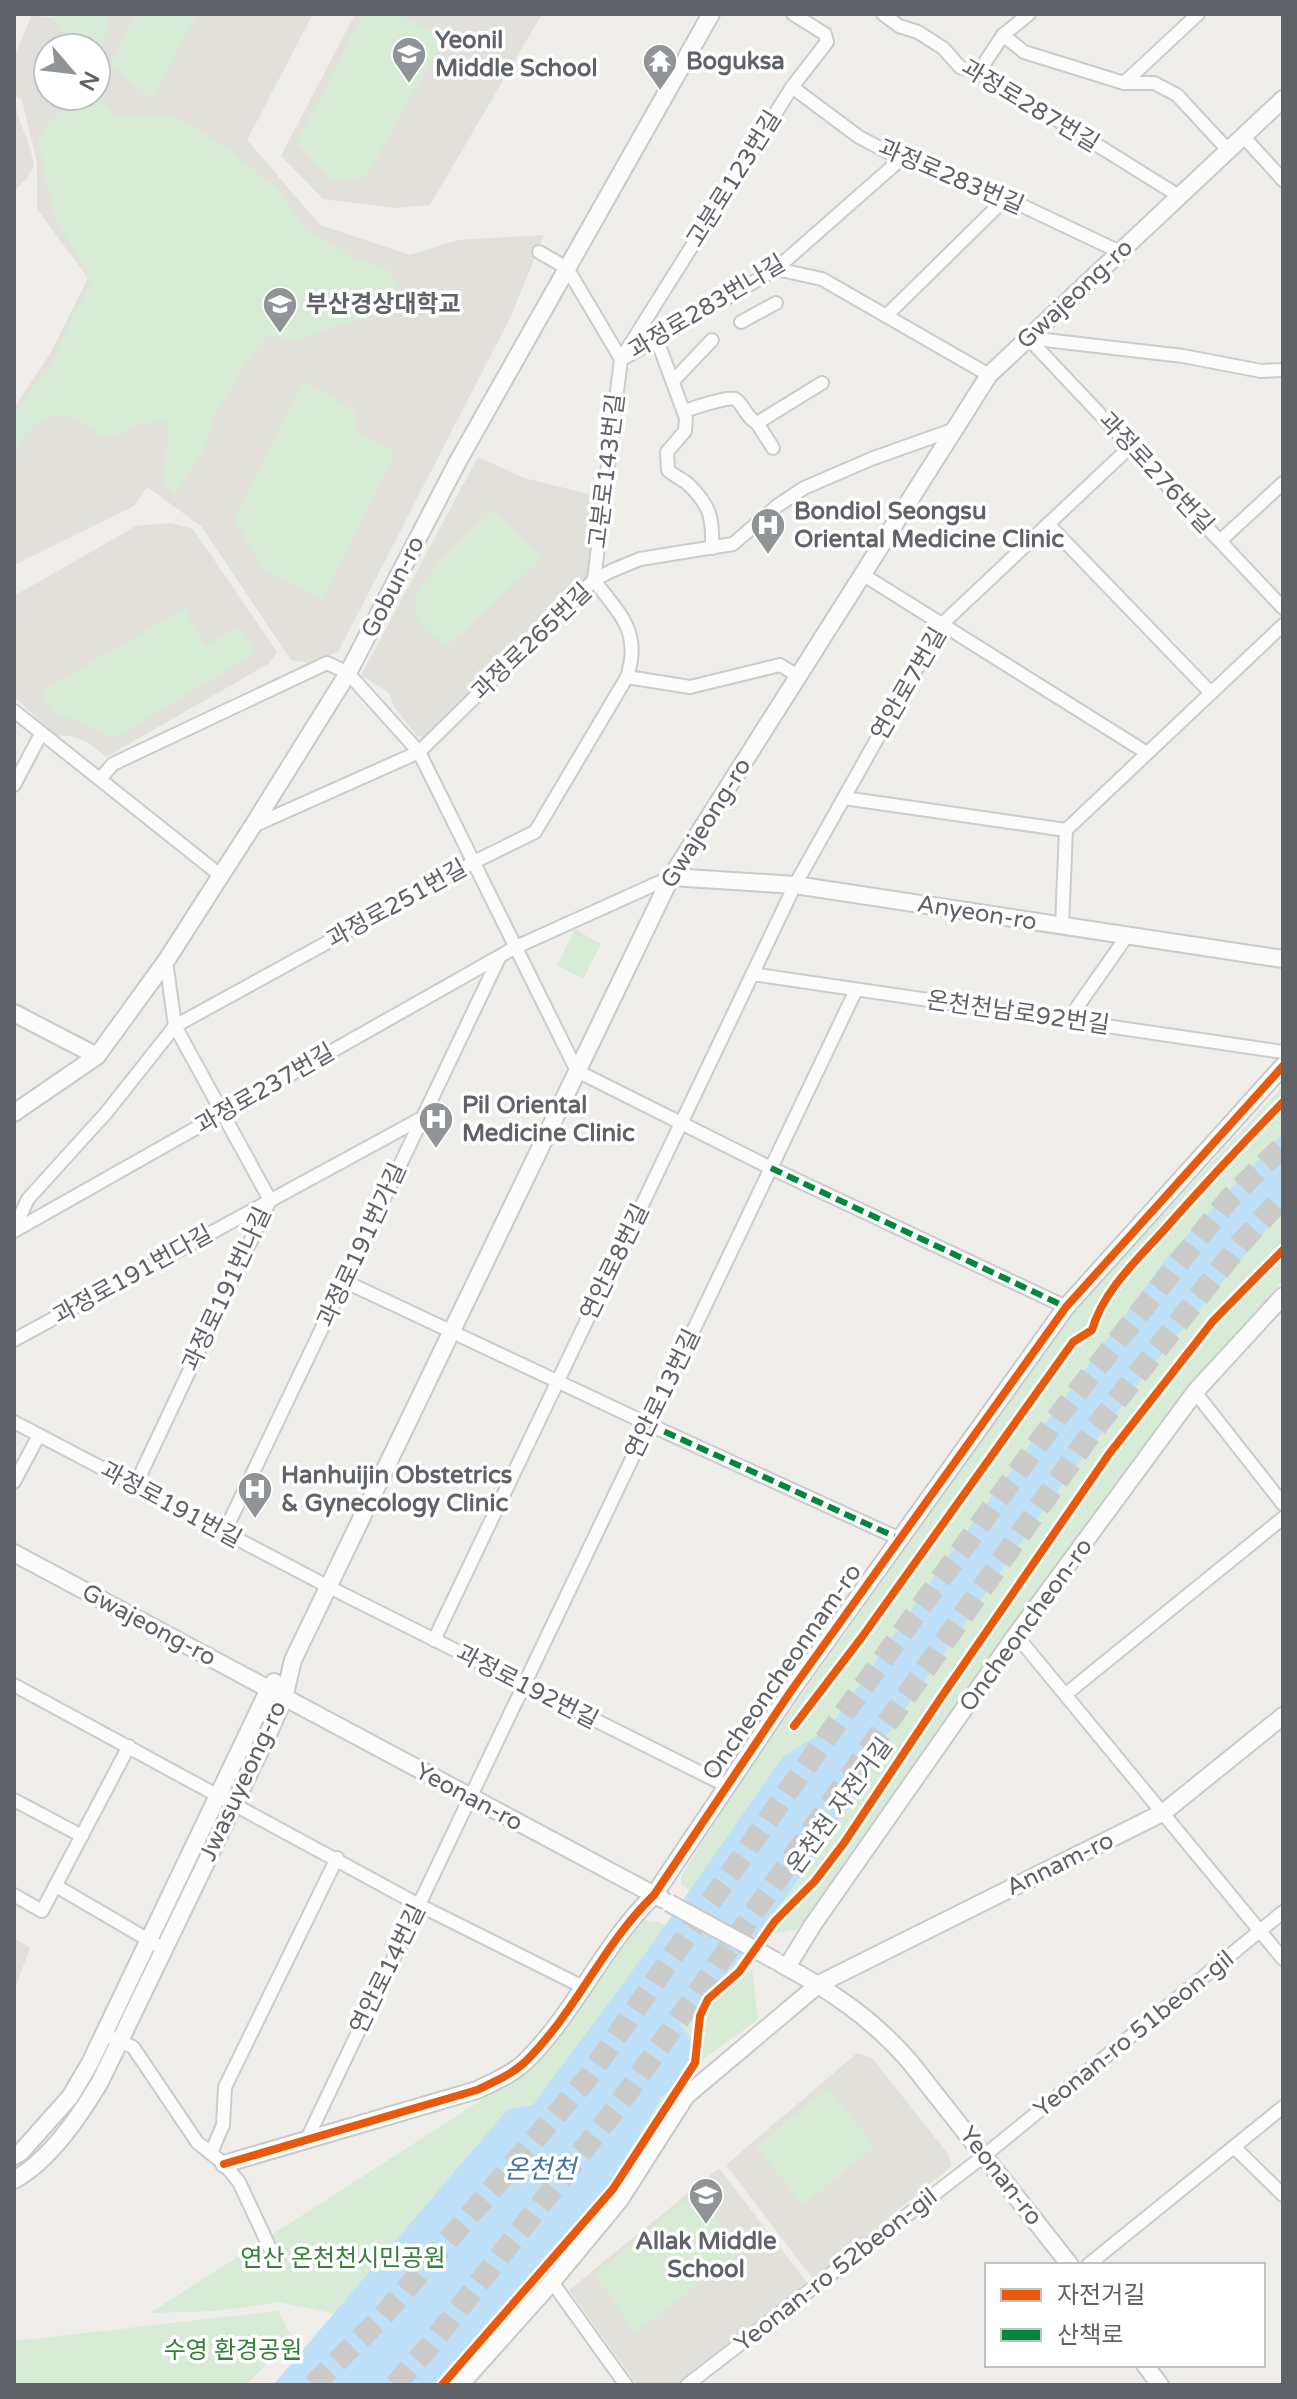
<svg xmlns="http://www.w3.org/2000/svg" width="1297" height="2399" font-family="'Varela Round','Noto Sans KR',sans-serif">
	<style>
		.education { fill: #e2e0da; fill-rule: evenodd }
		.green { fill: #d8ebd6 }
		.water { fill: #bfe0f9 }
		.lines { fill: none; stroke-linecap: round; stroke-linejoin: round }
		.highway-tunnel { stroke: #cbcbca; stroke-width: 22; stroke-dasharray: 22 11; stroke-linecap: butt }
		.street-casing { stroke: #cbcccc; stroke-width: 16 }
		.secondary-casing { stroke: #cacacb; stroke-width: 20 }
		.street { stroke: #fdfcfc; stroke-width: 12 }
		.secondary { stroke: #fdfcfc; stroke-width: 16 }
		.secondary-bridge-casing { stroke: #cacacb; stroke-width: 20; stroke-linecap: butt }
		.secondary-bridge { stroke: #fdfcfc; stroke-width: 16 }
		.quiet { stroke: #00873e; stroke-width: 6; stroke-dasharray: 12 6; stroke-linecap: butt }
		.cycleway-casing { stroke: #fff; stroke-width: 13 }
		.cycleway { stroke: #e8590c; stroke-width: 8 }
		.labels { text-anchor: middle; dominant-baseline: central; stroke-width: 7; stroke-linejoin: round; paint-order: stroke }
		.poi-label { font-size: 24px; font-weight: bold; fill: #5f6368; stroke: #fff; text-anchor: start }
		.street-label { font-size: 24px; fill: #5f6368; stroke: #fff }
		.park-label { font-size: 24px; fill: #348238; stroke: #fff }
		.water-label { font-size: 26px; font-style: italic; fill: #4174aa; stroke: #fff }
	</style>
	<rect width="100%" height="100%" fill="#efeeea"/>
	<g class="education">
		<path d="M102,14h211l-66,126 73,85 90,30 48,-15 86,-5 -33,81 -173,336 -29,11 -18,-3 -90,-134 -54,-39 -13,19 -120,59v-157l36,-54 38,-76 -51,-69v-46l-15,-63 -8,-5v-38l18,-42 57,7zM48,48h48v48h-48z"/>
		<polygon points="355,14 542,14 430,205 395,208 323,199 281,156"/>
		<polygon points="14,105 30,148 34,166 27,178 14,191"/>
		<polygon points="478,457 524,478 597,496 589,575 424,737 417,736 394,707 389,693 361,675"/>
		<polygon points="171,523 193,529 277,652 268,664 106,757 89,743 71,736 55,735 14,697 14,596 136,526"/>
		<polygon points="14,1938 30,1948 14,1991"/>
		<polygon points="857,2053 872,2058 948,2154 952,2166 813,2279 726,2165"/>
		<polygon points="719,2168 808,2284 676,2385 637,2385 569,2290"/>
	</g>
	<g class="green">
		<polygon points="51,14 114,14 109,21 96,74 96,48 71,48 69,38"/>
		<polygon points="135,14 197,14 152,100 109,64"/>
		<polygon points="364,14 397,14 444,38 366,177 331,180 296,143"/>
		<path d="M96,75l8,27 12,14 54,-1 33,17 23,15 50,41 30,41 50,30 31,10 13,18 -12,24 -96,30 -24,-7 -21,28 -31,51 -15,43 -26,38c-21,-16 -9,-31 -7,-52 1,-7 0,-14 -1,-20l-26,1 -16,8 -21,7c-10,-8 -26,-20 -39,-22 -26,-2 -43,20 -51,41v-40l14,-24 20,-23 30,-64 13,-21 -9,-23 -28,-46 -16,-76 10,-17 24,-22 1,-5h23z"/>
		<polygon points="304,381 354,410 357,431 395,453 323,599 261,567 234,517"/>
		<path d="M493,510l49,48 -95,88c-9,-8 -27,-19 -31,-30 -12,-31 57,-86 77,-106z"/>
		<polygon points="184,608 205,646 239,625 255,653 115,738 77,721 53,714 41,692"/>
		<polygon points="575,929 601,944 583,979 557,965"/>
		<polygon points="1283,1086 1283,1281 1188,1387 1101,1504 799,1928 775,1934 681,1885 681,1876 746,1774 1073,1311"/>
		<polygon points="638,1916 650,1922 657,1921 673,1929 364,2320 279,2302 218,2311 150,2313 483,2099 506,2082"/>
		<polygon points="729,1958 752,1969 758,2020 703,2059 682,2087 615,2189 549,2270 448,2385 414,2385 672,2024"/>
		<polygon points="828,2088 875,2146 803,2205 756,2147"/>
		<polygon points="696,2192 741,2251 635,2333 594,2274"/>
		<polygon points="278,2311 292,2338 246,2385 14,2385 14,2341"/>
	</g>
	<polygon class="water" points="1283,1133 1283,1210 1151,1367 1044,1509 871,1758 861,1788 756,1940 680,2025 699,2048 692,2068 661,2098 608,2187 436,2385 273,2385 507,2110 533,2105 652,1944 783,1757 830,1727 955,1547 1168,1256"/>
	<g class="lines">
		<g class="highway-tunnel">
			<polyline points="313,2385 382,2317 586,2080 781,1801 1053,1423 1229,1199 1283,1146"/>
			<polyline points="395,2385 428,2348 617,2107 1092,1432 1240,1244 1283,1197"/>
		</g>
		<g class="street-casing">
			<g id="street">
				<polyline points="883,14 899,26 918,32 943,48 960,67 978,73 1017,95 1179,196"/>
				<polyline points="1003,35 1024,52 1124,83 1154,83 1177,95 1228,150"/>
				<polyline points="978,73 1003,35 1029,14"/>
				<polyline points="1124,83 1198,14"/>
				<polyline points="792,87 859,137 901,159 944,172 1006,198 1120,252"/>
				<polyline points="1243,136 1283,180"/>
				<path d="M539,252l28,16 54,91 -27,221c25,34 48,51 33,97"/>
				<polyline points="776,269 822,279 989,375"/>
				<polyline points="886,316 1006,198"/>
				<polyline points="741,322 776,303"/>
				<polyline points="1028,338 1283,608"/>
				<polyline points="1028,338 1183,356 1261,371 1283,370"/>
				<path d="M657,340l29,78 -1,13 -18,21 1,18c6,6 14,9 20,14 23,22 25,35 24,64"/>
				<polyline points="624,358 776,269 901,159"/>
				<polyline points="621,359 792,87 827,42 825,34 793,14"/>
				<polyline points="673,381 712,340"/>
				<path d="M684,412c7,-4 46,-16 51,-13 9,5 11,19 22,24l65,-40"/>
				<polyline points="757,423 773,448"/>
				<polyline points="1048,524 1211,693"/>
				<polyline points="1220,541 1283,483"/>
				<polyline points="862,574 1147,753"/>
				<polyline points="14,711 220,875"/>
				<polyline points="100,779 113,764 327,663 348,673 419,752 577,1071 771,1168 1066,1307"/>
				<polyline points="14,785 41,734"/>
				<polyline points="844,798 1066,830"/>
				<polyline points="253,826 419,752 594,580 611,571 640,559 733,544 777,506 804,488 871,459 955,429"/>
				<polyline points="1062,926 1066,830 1283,625"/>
				<polyline points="752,974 1283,1052"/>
				<polyline points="1068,1020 1127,936"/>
				<polyline points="14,1229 28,1199 106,1113 175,1026 474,862 535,832 627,677 690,687 780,665 798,676"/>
				<polyline points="14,1231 516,947 671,877"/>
				<polyline points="344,1281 648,1424 900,1539"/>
				<polyline points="14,1340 422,1118"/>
				<polyline points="1195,1392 1283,1504"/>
				<polyline points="14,1422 329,1587 727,1786"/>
				<polyline points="14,1482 39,1435"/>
				<polyline points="135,1486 270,1200 175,1026 166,961"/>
				<polyline points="224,1533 499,958"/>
				<polyline points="1016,1635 1283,1959"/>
				<polyline points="434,1640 795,885 941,625 1130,447"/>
				<polyline points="14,1685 419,1905 583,1987"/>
				<polyline points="1066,1694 1283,1518"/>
				<polyline points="14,1800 82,1836"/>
				<polyline points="56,1886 164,1949"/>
				<polyline points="14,1895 42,1911 129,1746"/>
				<polyline points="112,2038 133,2047 197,2142 224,2164 239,2182 275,2259"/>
				<polyline points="307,2139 856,990"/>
				<polyline points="1234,2147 1283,2195"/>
				<polyline points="211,2153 223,2125 225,2087 337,1858"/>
				<polyline points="1088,2265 1283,2107"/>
				<polyline points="552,2282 626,2385"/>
				<polyline points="687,2385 985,2155 1283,1912"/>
			</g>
		</g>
		<g class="secondary-casing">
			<g id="secondary">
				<polyline points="671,877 795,885 1283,959"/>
				<polyline points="14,1013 97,1056"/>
				<polyline points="14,1113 97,1056 166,961 252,827 348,673 457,463 711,14"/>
				<polyline points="14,1553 662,1899"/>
				<path d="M781,1964c49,26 92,55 129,98l160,203"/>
				<polyline points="787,1967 812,1926 1013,1639 1195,1392 1283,1296"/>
				<polyline points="14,2156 21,2152 70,2097 90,2063 269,1689 274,1682"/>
				<path d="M224,2164l253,-74c16,-8 34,-15 48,-28 51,-50 78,-118 129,-167l137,-204 275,-384 217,-241"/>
				<path d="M14,2180c36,-20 65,-63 86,-98l169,-350 15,-34 9,-38 378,-783 318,-502 294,-276"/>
				<polyline points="1145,2365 1160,2385"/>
				<polyline points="460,2385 552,2282 619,2201 686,2096 819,1984 1164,1812 1283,1716"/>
			</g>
		</g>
		<use href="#street" class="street"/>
		<use href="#secondary" class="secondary"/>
		<g class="secondary-bridge-casing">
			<polyline id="secondary-bridge" points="669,1903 776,1961"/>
		</g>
		<use href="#secondary-bridge" class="secondary-bridge"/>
		<g class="quiet">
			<polyline points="771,1168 1066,1307"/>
			<polyline points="648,1424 900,1539"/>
		</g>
		<g class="cycleway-casing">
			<g id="cycleway">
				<path d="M794,1726l68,-89 211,-295 19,-12c11,-39 45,-70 72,-100 39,-44 78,-86 119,-128"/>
				<path d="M224,2164l253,-74c16,-8 34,-15 48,-28 51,-50 78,-118 129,-167l137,-204 275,-384 217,-241"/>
				<polyline points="442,2385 613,2189 695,2063 700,2016 708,1999 739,1972 775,1921 815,1881 844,1843 940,1699 1109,1454 1213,1321 1283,1250"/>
			</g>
		</g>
		<use href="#cycleway" class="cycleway"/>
	</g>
	<defs>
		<g id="school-pin" transform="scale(1.8)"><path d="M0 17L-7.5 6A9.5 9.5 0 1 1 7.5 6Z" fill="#919496" stroke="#fff"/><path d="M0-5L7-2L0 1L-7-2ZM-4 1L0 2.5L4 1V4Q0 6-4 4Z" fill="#fff"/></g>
		<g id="temple-pin" transform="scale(1.8)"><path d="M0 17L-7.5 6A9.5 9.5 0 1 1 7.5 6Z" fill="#919496" stroke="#fff"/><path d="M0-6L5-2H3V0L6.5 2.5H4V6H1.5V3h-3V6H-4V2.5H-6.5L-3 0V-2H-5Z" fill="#fff"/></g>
		<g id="university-pin" transform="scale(1.8)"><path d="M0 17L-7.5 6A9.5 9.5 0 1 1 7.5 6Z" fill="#919496" stroke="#fff"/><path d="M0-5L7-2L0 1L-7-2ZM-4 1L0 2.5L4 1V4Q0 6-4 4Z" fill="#fff"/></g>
		<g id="hospital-pin" transform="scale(1.8)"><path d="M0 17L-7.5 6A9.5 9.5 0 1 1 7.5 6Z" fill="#919496" stroke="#fff"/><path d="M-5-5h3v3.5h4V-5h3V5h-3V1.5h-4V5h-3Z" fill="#fff"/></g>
	</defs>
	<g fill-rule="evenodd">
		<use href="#school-pin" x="409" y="54"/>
		<use href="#temple-pin" x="660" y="61"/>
		<use href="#university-pin" x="280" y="304"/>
		<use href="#hospital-pin" x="768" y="525"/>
		<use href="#hospital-pin" x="436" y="1119"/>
		<use href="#hospital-pin" x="255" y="1489"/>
		<use href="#school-pin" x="706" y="2195"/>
	</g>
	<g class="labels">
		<g class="poi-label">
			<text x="435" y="40">Yeonil<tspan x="435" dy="28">Middle School</tspan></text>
			<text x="686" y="61">Boguksa</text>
			<text x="306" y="304">부산경상대학교</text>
			<text x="794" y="511">Bondiol Seongsu<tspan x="794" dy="28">Oriental Medicine Clinic</tspan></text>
			<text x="462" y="1105">Pil Oriental<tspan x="462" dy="28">Medicine Clinic</tspan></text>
			<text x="281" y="1475">Hanhuijin Obstetrics<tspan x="281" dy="28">&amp; Gynecology Clinic</tspan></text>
			<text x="706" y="2241" text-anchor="middle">Allak Middle<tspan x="706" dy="28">School</tspan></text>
		</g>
		<g class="street-label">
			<text transform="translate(1030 106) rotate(31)">과정로287번길</text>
			<text transform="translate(951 177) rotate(23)">과정로283번길</text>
			<text transform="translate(734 179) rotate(-58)">고분로123번길</text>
			<text transform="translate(1075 294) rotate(-43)">Gwajeong-ro</text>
			<text transform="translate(707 307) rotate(-31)">과정로283번나길</text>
			<text transform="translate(607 471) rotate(-83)">고분로143번길</text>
			<text transform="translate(1156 473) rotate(47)">과정로276번길</text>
			<text transform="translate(393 587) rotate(-63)">Gobun-ro</text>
			<text transform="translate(532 642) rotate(-44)">과정로265번길</text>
			<text transform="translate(909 684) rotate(-60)">연안로7번길</text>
			<text transform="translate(706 823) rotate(-58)">Gwajeong-ro</text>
			<text transform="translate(397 904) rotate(-29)">과정로251번길</text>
			<text transform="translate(977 913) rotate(9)">Anyeon-ro</text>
			<text transform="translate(1018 1013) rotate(8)">온천천남로92번길</text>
			<text transform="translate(265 1089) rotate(-30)">과정로237번길</text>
			<text transform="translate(362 1245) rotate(-65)">과정로191번가길</text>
			<text transform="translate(615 1262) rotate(-64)">연안로8번길</text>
			<text transform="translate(133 1275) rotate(-29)">과정로191번다길</text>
			<text transform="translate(227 1289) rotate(-65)">과정로191번나길</text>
			<text transform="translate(663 1394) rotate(-64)">연안로13번길</text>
			<text transform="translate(171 1505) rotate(28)">과정로191번길</text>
			<text transform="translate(149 1625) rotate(28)">Gwajeong-ro</text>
			<text transform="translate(1026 1625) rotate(-54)">Oncheoncheon-ro</text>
			<text transform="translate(782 1672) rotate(-55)">Oncheoncheonnam-ro</text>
			<text transform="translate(527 1687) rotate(27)">과정로192번길</text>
			<text transform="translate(243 1781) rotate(-65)">Jwasuyeong-ro</text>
			<text transform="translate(469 1797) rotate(28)">Yeonan-ro</text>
			<text transform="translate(840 1806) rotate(-54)">온천천 자전거길</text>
			<text transform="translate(1060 1864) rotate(-26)">Annam-ro</text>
			<text transform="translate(388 1969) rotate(-64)">연안로14번길</text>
			<text transform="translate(1134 2034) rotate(-39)">Yeonan-ro 51beon-gil</text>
			<text transform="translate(1001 2176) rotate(52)">Yeonan-ro</text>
			<text transform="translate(836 2270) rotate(-38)">Yeonan-ro 52beon-gil</text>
		</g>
		<g class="park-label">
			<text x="343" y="2258">연산 온천천시민공원</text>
			<text x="233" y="2350">수영 환경공원</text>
		</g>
		<g class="water-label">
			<text x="540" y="2169">온천천</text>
		</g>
	</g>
	<rect width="1297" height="2399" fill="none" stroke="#5f6368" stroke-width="32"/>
	<rect x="985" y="2263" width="280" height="104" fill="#ffffff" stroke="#bfc1c3" stroke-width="2"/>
	<rect x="1001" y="2289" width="40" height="12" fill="#e8590c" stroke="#bfc1c3" stroke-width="2"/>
	<text x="1057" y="2303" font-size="24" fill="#5f6368">자전거길</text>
	<rect x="1001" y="2329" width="40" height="12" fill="#00873e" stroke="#bfc1c3" stroke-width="2"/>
	<text x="1057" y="2343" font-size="24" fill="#5f6368">산책로</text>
	<g transform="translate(72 72) rotate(118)"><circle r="38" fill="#ffffff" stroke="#bfc1c3" stroke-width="2"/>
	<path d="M0-6L14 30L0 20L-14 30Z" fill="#919496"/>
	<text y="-12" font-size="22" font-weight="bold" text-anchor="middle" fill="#5f6368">N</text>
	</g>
</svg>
